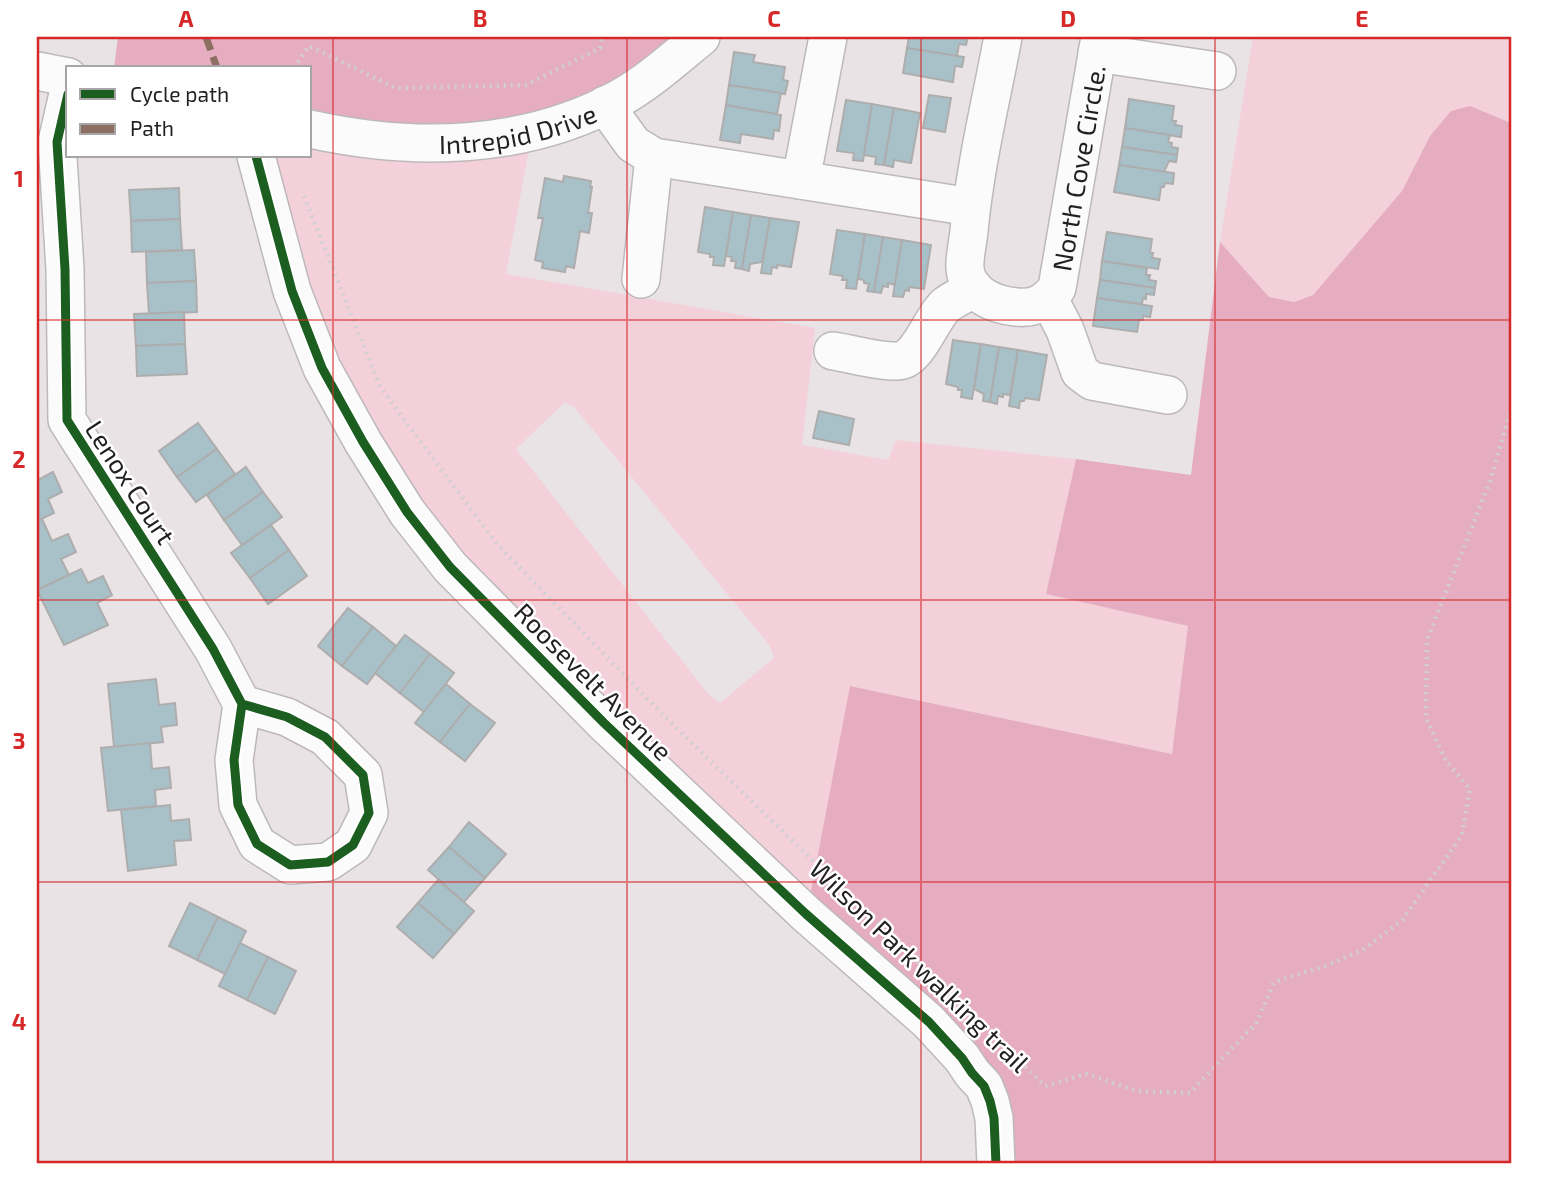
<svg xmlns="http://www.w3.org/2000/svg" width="1548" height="1201" font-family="'Exo 2',sans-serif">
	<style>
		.green { fill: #f4d0db; fill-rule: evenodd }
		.forest { fill: #e6adc0 }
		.building { fill: #a8c1c9; stroke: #aeadae; stroke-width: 2 }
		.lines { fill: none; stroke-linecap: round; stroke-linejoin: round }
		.minor-casing { stroke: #bdb9ba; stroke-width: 40 }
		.path { stroke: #d1cfd0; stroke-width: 4.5; stroke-dasharray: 2 5; stroke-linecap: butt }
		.minor { stroke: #fcfbfb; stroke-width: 37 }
		.quiet { stroke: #8d6e63; stroke-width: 7; stroke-dasharray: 14 7; stroke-linecap: butt }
		.cycleway-casing { stroke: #fff; stroke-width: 13 }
		.cycleway { stroke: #1b5e20; stroke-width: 9 }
		.grid { fill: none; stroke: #d62828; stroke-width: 2; stroke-opacity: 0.55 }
		.labels { text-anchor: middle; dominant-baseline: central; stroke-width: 5; stroke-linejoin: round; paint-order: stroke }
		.street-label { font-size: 26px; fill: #221f20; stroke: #fff }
		.neatline { fill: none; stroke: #d62828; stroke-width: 2.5 }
		.grid-label { font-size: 23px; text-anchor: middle; font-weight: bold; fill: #d62828 }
	</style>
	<rect width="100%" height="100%" fill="#e9e3e5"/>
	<g class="green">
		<polygon points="1253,37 1511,37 1511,123 1470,106 1430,136 1402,191 1313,295 1294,302 1269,297 1220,242"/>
		<path d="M310,129l222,4 -26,141 309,54 -13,117 86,15 8,-20 180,19 -30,135 143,32 -17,128 -321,-68 -43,221 -254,-233 -223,-289 -76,-229h55zM565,402l10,6 195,238 4,12 -54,45 -11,-8 -193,-246z"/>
	</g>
	<g class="forest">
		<polygon points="118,37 701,37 544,129 310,129 310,68 114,68"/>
		<polygon points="1470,106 1511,123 1511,1164 994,1164 993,1116 808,907 850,686 1172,754 1188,626 1046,594 1076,459 1191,475 1220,242 1269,297 1294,302 1313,295 1402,191 1430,136 1451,111"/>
	</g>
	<g class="building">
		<polygon points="909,37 968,37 966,45 959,44 957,56 907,48"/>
		<polygon points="907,48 964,57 962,67 955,66 953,82 903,73"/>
		<polygon points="734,52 755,55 753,62 785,67 783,80 788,81 785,94 729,85"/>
		<polygon points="729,85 781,93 777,114 726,105"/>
		<polygon points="929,95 951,98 945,132 923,128"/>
		<polygon points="1129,99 1174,106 1172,121 1176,121 1175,125 1182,126 1181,137 1125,128"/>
		<polygon points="846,100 872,104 863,161 853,160 854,153 837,151"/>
		<polygon points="872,104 894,108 884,165 875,164 876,157 864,155"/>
		<polygon points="726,105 781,115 779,131 774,130 773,139 741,134 740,143 720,140"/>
		<polygon points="894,108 920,113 911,163 894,160 893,167 884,165"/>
		<polygon points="1125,128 1170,135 1168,142 1172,143 1171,147 1178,148 1177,155 1122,147"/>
		<polygon points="1122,147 1177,155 1176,162 1169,161 1164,172 1119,165"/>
		<polygon points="1119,165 1174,173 1173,184 1165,183 1164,187 1161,187 1159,200 1114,192"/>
		<polygon points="564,176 591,181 590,187 592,187 588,213 592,213 589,233 580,231 574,268 566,266 565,272 542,268 543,262 535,260 543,218 538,218 545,178 563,182"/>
		<polygon points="179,188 180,219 131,221 129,190"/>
		<polygon points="705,207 733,212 724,266 713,265 714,257 710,257 710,254 698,252"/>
		<polygon points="733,212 751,215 742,269 735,268 736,261 731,261 732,257 726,256"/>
		<polygon points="751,215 770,218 762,262 750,264 749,271 742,269"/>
		<polygon points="770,218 799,222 791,267 777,265 777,268 772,267 771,274 761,273"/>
		<polygon points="180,219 182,250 132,252 131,221"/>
		<polygon points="837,230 865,234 856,289 846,288 847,280 842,280 843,276 830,274"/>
		<polygon points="1107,232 1152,239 1150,253 1153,253 1152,258 1160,259 1158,269 1102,261"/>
		<polygon points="865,234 883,237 874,292 867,291 869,284 864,283 864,280 858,279"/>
		<polygon points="883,237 902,240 895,285 888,283 888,287 883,286 881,293 874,292"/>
		<polygon points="902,240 931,245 924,289 909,287 909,291 905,290 903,297 893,296"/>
		<polygon points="194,250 196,281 147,283 146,252"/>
		<polygon points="1102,261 1147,268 1146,275 1150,275 1149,280 1156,281 1155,288 1100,280"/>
		<polygon points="1100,280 1155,288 1154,295 1146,294 1146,299 1143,298 1142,304 1097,298"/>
		<polygon points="196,281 197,312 149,314 147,283"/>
		<polygon points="1097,298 1152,306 1150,317 1143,316 1143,320 1139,320 1137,332 1093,326"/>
		<polygon points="184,312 185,344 136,346 134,314"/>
		<polygon points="953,340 981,344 972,399 961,397 962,390 958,390 958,387 946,384"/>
		<polygon points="185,344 187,374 137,376 136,346"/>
		<polygon points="981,344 999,347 990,402 983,401 984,394 974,389"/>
		<polygon points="999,347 1018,350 1010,395 1003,394 1003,397 998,396 997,404 990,402"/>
		<polygon points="1018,350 1047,355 1039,400 1025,398 1024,401 1020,401 1019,408 1009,406"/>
		<polygon points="819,411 854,419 849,445 813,438"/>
		<polygon points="198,423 217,449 177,477 159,451"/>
		<polygon points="217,449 235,474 196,502 177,477"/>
		<polygon points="246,467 263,492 224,520 207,495"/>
		<polygon points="53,472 62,492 48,499 54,513 37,521 37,477 38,480"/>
		<polygon points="263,492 282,517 242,545 224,520"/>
		<polygon points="42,519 52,541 68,534 76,552 61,559 69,575 37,590 37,521"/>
		<polygon points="271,525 289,550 250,578 231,553"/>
		<polygon points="289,550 307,576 268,604 250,578"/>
		<polygon points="81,569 88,583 103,576 112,595 97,603 108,625 64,645 37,590"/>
		<polygon points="348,608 373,627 342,666 318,646"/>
		<polygon points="373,627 396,646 367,684 342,666"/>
		<polygon points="405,635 430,654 400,693 375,673"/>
		<polygon points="430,654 454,673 424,712 400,693"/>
		<polygon points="156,679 159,705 175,703 177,725 161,727 163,742 114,747 108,684"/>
		<polygon points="446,684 470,704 440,742 415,723"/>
		<polygon points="470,704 495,723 465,761 440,742"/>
		<polygon points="150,743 152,769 169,767 171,788 155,790 156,806 108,811 101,748"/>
		<polygon points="170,805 171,821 189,819 191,840 174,841 176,865 128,871 121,810"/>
		<polygon points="469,822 506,854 485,878 449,847"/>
		<polygon points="449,847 485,878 464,902 428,870"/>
		<polygon points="438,880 474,911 454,934 418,903"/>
		<polygon points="190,903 218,917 197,960 169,946"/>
		<polygon points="418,903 454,934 433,958 397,927"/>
		<polygon points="218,917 246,931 225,974 197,960"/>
		<polygon points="240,943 268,957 247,1000 219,986"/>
		<polygon points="268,957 296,971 275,1014 247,1000"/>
	</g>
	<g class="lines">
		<g class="minor-casing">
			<g id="minor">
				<path id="s1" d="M1003,37c-12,64 -28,129 -34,194 -1,12 -5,26 -4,38 3,25 29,36 51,38 18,2 30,-4 41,-19l43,-251"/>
				<polyline points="1097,53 1217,71"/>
				<polyline points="37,71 68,77"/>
				<polyline points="68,94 57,142 65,269 67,420 213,649 242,704 234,760 238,805 257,844 290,865 328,862 353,845 369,813 363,775 325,737 287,717 242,704"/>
				<polyline points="605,105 633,144 654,157 971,207"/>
				<path id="s2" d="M310,129c104,23 215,21 310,-31 29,-16 55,-40 81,-61"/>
				<polyline points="256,156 292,291 322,368 363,442 407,512 450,567 604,723 806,914 929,1022 962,1058 972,1073 984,1086 990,1101 994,1118 996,1164"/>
				<polyline points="801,180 828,37"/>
				<polyline points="641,279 654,157"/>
				<polyline points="1049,299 1065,330 1080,372 1092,381 1168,395"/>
				<path d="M833,351c20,3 46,11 65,10 20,0 33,-43 48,-56 8,-6 19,-11 28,-17"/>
			</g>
		</g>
		<g class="path">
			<polyline points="294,68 309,46 396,88 526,85 600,48 602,37"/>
			<polyline points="304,196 380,387 496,543 663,715 934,978"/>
			<polyline points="970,1013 1045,1086 1086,1074 1138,1091 1190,1093 1257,1022 1274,982 1325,966 1363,950 1403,919 1462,835 1470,789 1446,761 1426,718 1427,640 1490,481 1511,409"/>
		</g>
		<use href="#minor" class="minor"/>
		<polyline class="quiet" points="206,37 217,68"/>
		<g class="cycleway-casing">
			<g id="cycleway">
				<polyline points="68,94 57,142 65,269 67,420 213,649 242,704 234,760 238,805 257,844 290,865 328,862 353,845 369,813 363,775 325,737 287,717 242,704"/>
				<polyline points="256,156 292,291 322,368 363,442 407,512 450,567 604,723 806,914 929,1022 962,1058 972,1073 984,1086 990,1101 994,1118 996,1164"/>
			</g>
		</g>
		<use href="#cycleway" class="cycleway"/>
	</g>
	<path class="grid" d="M333,37v1127M627,37v1127M921,37v1127M1215,37v1127M37,320h1474M37,600h1474M37,882h1474"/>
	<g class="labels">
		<g class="street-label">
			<text stroke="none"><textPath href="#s2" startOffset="210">Intrepid Drive</textPath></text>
			<text stroke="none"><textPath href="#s1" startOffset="474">North Cove Circle.</textPath></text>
			<text transform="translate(131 482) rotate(57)">Lenox Court</text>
			<text transform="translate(594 681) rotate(45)">Roosevelt Avenue</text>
			<text transform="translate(920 965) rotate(44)">Wilson Park walking trail</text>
		</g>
	</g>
	<rect width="1548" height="1201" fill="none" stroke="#ffffff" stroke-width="77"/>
	<rect x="66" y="66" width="245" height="91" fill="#ffffff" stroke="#a7a5a6" stroke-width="2"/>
	<rect x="80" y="89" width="35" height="10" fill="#1b5e20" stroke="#a7a5a6" stroke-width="2"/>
	<text x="130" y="102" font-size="21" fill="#221f20">Cycle path</text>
	<rect x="80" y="124" width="35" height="10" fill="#8d6e63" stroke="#a7a5a6" stroke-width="2"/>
	<text x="130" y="136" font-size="21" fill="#221f20">Path</text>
	<rect x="38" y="38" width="1472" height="1124" class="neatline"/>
	<g class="grid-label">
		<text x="186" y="27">A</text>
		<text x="480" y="27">B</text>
		<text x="774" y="27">C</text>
		<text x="1068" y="27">D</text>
		<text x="1362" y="27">E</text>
		<text x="19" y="187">1</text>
		<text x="19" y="468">2</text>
		<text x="19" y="749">3</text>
		<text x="19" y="1030">4</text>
	</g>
</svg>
